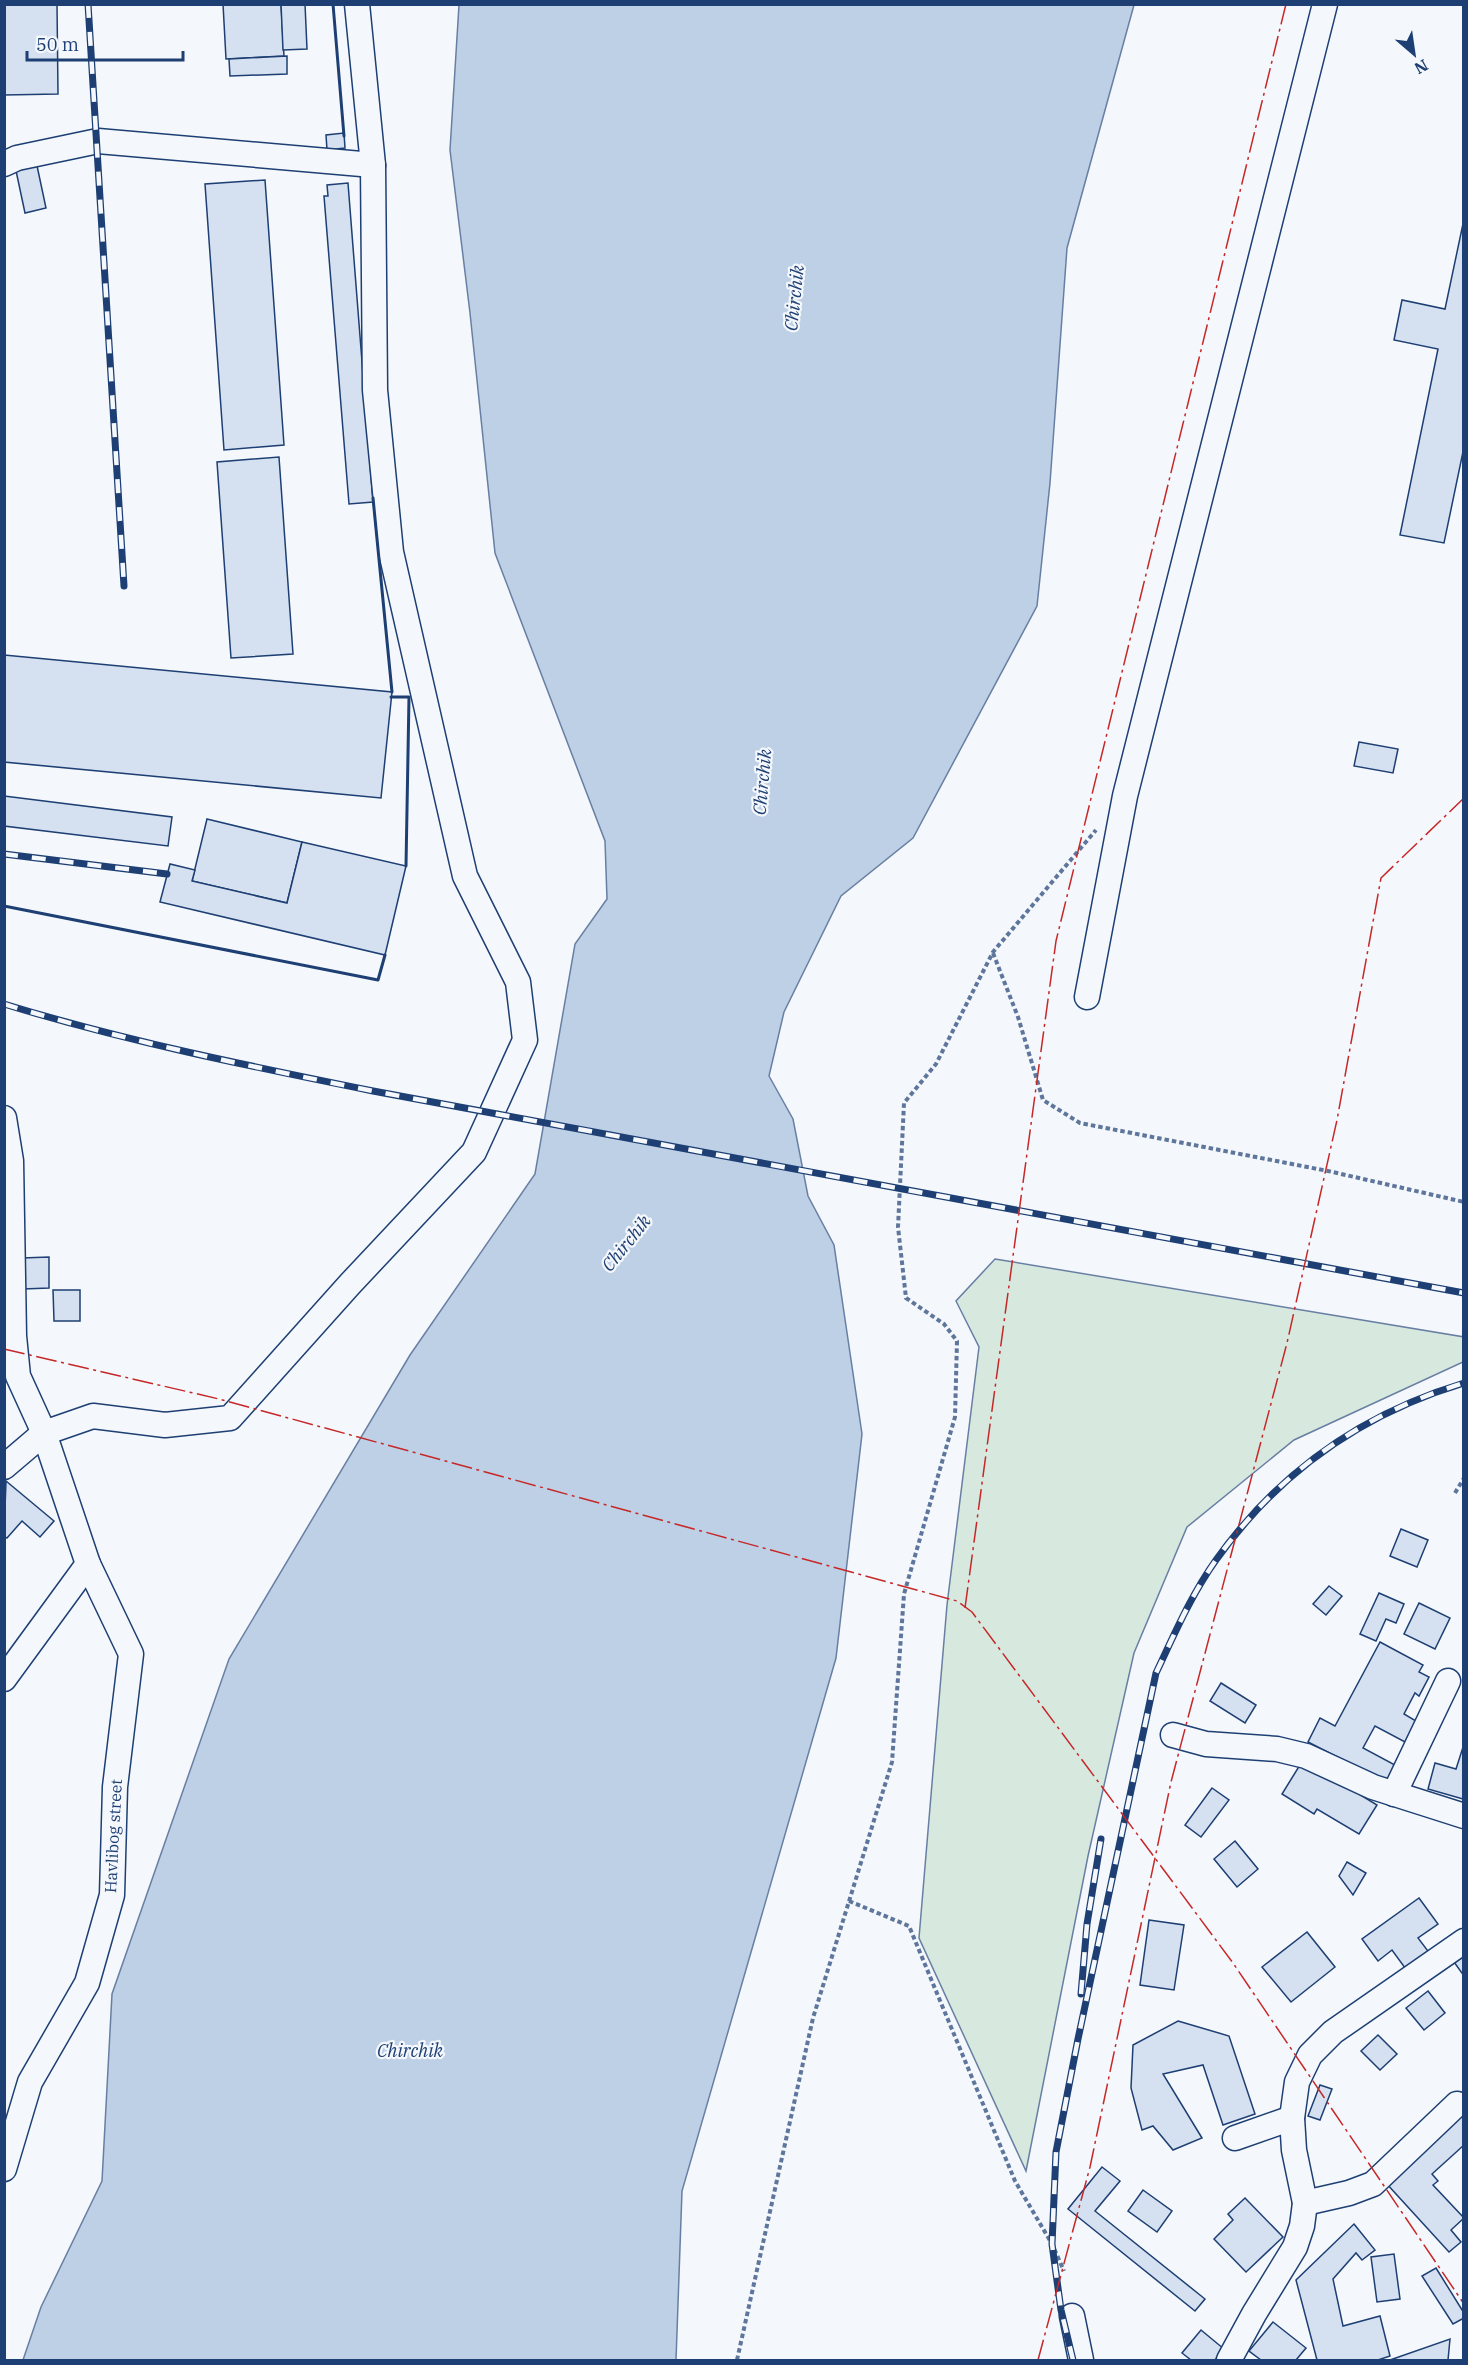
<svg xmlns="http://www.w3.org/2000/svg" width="1468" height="2365" font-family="'IBM Plex Serif',serif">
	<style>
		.green { fill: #d7e8df; stroke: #687fa3; stroke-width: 1.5 }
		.water { fill: #bed0e5; stroke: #687fa3; stroke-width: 1.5 }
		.building { fill: #d5e0f0; stroke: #1d3f73; stroke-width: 1.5 }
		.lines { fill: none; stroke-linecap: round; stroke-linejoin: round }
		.minor-casing { stroke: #1d3f73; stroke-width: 27 }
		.path { stroke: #5e769c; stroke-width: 4; stroke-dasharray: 4.5 3; stroke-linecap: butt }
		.minor { stroke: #f4f7fb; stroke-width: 24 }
		.rail-casing { stroke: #1d3f73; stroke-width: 7 }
		.rail { stroke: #f4f7fb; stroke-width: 4.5; stroke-dasharray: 14; stroke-linecap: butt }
		.wall { stroke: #1d3f73; stroke-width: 3 }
		.power { stroke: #c62828; stroke-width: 1.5; stroke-dasharray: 21 4.5 3 4.5; stroke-linecap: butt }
		.labels { text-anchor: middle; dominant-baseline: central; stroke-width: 4.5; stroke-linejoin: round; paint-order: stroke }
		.street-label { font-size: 16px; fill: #1d3f73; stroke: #f4f7fb }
		.water-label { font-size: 18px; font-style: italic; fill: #1d3f73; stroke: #f4f7fb }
	</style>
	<rect width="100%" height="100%" fill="#f4f7fb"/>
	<polygon class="green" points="995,1259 1464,1337 1463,1362 1294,1440 1187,1527 1134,1653 1088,1856 1026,2171 919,1938 947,1605 979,1347 956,1301"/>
	<polygon class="water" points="459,5 1134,5 1067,248 1050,483 1037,606 913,838 841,896 784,1012 769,1076 793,1119 808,1196 834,1245 862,1434 836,1658 682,2191 676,2360 23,2360 41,2307 102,2181 112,1994 229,1659 410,1355 535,1174 575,944 607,899 605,841 495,553 470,313 450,150"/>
	<g class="building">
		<polygon points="4,4 57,4 58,94 4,95"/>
		<polygon points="223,4 281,4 284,56 226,59"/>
		<polygon points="281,4 305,4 307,49 283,50"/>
		<polygon points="287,56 287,74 230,76 229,59"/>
		<polygon points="344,133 345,148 327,150 326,135"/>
		<polygon points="36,161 46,208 25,213 15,166"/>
		<polygon points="265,180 284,445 224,450 205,184"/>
		<polygon points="348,183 373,502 349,504 324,196 328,196 327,185"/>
		<polygon points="1464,219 1464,447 1444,543 1400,535 1438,349 1394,340 1402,300 1445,309"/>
		<polygon points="279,457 293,654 231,658 217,462"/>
		<polygon points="4,655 392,692 381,798 4,762"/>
		<polygon points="1359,742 1398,749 1393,773 1354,766"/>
		<polygon points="4,796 172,817 168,846 4,826"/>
		<polygon points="207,819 302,842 287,903 192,881"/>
		<polygon points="302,842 406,866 385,955 160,902 170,864 195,870 192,881 287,903"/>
		<polygon points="49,1257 49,1288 23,1289 22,1258"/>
		<polygon points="53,1290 80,1290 80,1321 54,1321"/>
		<polygon points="6,1481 54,1521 40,1537 22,1521 7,1538 4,1536"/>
		<polygon points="1401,1529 1428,1540 1417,1567 1390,1556"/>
		<polygon points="1329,1586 1342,1596 1326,1615 1313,1604"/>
		<polygon points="1379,1593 1404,1604 1396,1623 1386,1619 1376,1641 1360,1634"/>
		<polygon points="1419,1603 1450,1618 1435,1649 1404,1634"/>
		<polygon points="1380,1642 1423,1665 1419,1672 1429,1677 1419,1696 1415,1693 1404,1714 1416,1721 1405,1742 1375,1726 1363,1748 1395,1765 1386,1782 1308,1742 1320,1718 1335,1726"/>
		<polygon points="1221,1683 1256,1705 1245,1723 1210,1701"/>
		<polygon points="1464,1744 1463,1799 1428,1789 1435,1763 1456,1769"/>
		<polygon points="1303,1760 1377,1805 1359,1834 1317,1809 1314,1814 1282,1794"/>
		<polygon points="1212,1788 1229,1800 1201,1837 1185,1825"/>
		<polygon points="1235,1841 1258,1869 1237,1887 1214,1859"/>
		<polygon points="1347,1862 1366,1873 1353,1895 1339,1876"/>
		<polygon points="1419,1898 1438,1924 1418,1938 1431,1955 1408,1972 1392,1950 1378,1961 1362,1939"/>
		<polygon points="1149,1920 1184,1925 1174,1990 1140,1985"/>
		<polygon points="1307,1932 1335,1967 1291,2002 1262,1967"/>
		<polygon points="1464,1956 1464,1976 1454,1962"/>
		<polygon points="1428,1991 1445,2013 1424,2030 1406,2008"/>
		<polygon points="1178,2021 1229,2036 1255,2114 1223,2125 1203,2065 1163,2074 1202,2138 1173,2150 1153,2126 1142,2130 1131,2088 1133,2045"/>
		<polygon points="1378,2035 1397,2054 1380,2070 1361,2051"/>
		<polygon points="1320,2085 1332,2089 1320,2120 1308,2116"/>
		<polygon points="1464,2113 1464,2145 1432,2174 1438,2181 1433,2185 1464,2218 1451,2230 1461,2242 1449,2252 1386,2183"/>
		<polygon points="1102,2167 1120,2181 1095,2211 1205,2299 1195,2311 1068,2209"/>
		<polygon points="1143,2190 1172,2211 1157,2232 1128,2211"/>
		<polygon points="1245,2198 1283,2237 1246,2272 1214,2239 1233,2220 1228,2214"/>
		<polygon points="1354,2224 1375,2250 1362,2260 1356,2253 1333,2279 1343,2326 1380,2316 1390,2356 1378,2360 1317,2360 1296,2280"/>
		<polygon points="1394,2254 1400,2299 1377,2302 1371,2257"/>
		<polygon points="1436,2268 1464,2313 1464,2318 1453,2324 1422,2276"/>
		<polygon points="1273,2322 1306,2348 1296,2360 1261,2360 1249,2351"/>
		<polygon points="1201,2330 1224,2349 1215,2360 1191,2360 1182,2353"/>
		<polygon points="1450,2339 1448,2360 1390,2360"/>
	</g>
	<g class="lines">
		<g class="minor-casing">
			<g id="minor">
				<polyline points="4,164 17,158 98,141 373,165"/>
				<polyline points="1087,997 1125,796 1325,4"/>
				<polyline points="4,1118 11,1161 14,1336 18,1376 44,1433 93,1416 165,1425 230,1418 350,1284 474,1152 525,1040 518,982 465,876 391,552 375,390 373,165 357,4"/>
				<polyline points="4,1467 44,1433 88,1564 4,1679"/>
				<polyline points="1173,1735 1206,1744 1277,1749 1306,1756 1373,1787 1464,1816"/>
				<polyline points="1394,1794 1448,1681"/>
				<polyline points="1235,2138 1292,2118"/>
				<polyline points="4,2169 30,2082 87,1983 112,1895 115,1787 131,1654 88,1564"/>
				<polyline points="1305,2203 1349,2193 1373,2184 1457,2104"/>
				<polyline points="1072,2316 1081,2360"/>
				<polyline points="1229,2360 1254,2314 1295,2247 1302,2226 1305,2203 1294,2150 1292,2118 1297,2082 1310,2055 1333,2032 1464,1941"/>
			</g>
		</g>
		<g class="path">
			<polyline points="993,953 1018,1017 1043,1100 1080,1123 1328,1171 1464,1202"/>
			<polyline points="1455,1493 1464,1478"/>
			<polyline points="849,1901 909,1926 1015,2181 1052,2244 1064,2271"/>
			<polyline points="737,2360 813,2018 892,1762 904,1594 955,1417 957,1341 944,1324 906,1298 898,1227 904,1103 936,1064 993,952 1096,830"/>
		</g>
		<use href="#minor" class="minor"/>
		<g class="rail-casing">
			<g id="rail">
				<polyline points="88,4 124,586"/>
				<polyline points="4,854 167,874"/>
				<path d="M4,1004c121,37 245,62 369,87l1091,202"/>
				<polyline points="1081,1994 1087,1924 1101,1839"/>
				<path d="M1073,2360l-12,-50 -9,-66 4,-92 22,-113 78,-366c18,-38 35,-78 60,-113 62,-87 145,-146 248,-177"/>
			</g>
		</g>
		<use href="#rail" class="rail"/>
		<g class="wall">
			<polyline points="333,4 344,136"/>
			<polyline points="373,498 392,692"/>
			<polyline points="391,697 409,697 406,866"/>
			<polyline points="4,906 378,980 385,955"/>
		</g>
		<g class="power">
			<polyline points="4,1349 219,1399 957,1601 972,1612 1233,1963 1464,2304"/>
			<polyline points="965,1608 1056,941 1286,4"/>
			<polyline points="1038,2360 1090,2167 1171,1782 1287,1343 1337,1120 1381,878 1464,798"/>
		</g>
	</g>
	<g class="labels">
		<g class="street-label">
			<text transform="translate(113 1836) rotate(-87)">Hаvlibog street</text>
		</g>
		<g class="water-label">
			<text transform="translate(794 298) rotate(-84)">Chirchik</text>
			<text transform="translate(762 782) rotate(-85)">Chirchik</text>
			<text transform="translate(626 1243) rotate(-51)">Chirchik</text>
			<text x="410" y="2050">Chirchik</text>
		</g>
	</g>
	<rect width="1468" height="2365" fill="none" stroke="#1d3f73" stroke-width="12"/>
	<g transform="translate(1414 54) rotate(151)" stroke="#f4f7fb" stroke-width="4.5" paint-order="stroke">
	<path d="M0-4.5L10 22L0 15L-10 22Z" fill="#1d3f73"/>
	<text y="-9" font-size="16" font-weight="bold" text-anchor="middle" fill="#1d3f73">N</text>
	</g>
	<path d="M27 51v9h156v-9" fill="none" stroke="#1d3f73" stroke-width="3"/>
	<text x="36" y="51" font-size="18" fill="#1d3f73" stroke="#f4f7fb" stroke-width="4.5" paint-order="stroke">50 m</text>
</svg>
